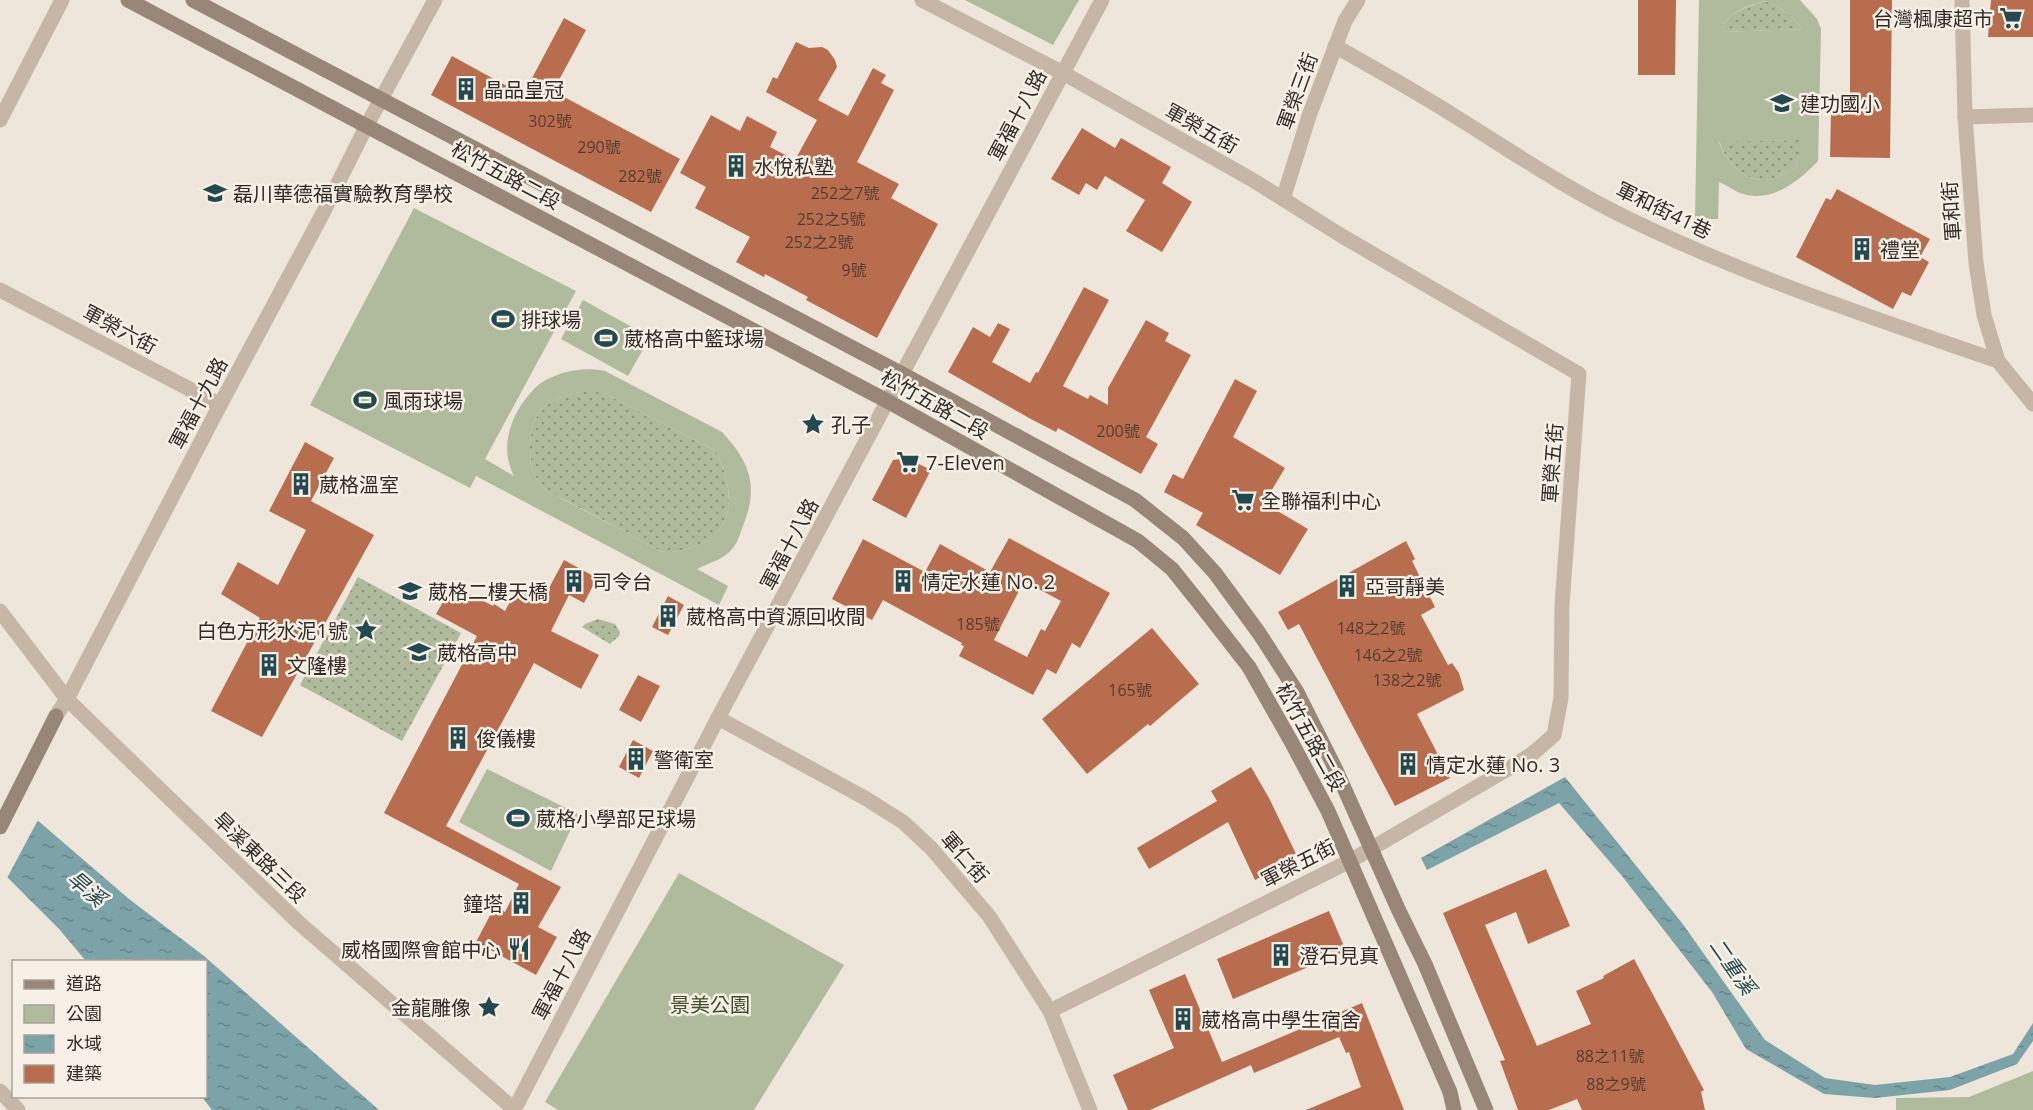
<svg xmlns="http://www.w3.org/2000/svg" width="2033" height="1110" font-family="'Open Sans','Noto Sans TC',sans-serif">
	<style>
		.grass { fill: url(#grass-dots) }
		.park { fill: #afbb9c; fill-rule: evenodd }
		.water { fill: url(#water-ripples) }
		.pier { fill: #eee6da }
		.building { fill: #b86e4e; fill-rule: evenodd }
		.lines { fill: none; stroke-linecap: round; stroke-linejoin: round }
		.street { stroke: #c5b6a7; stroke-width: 15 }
		.secondary { stroke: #988679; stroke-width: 15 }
		.labels { text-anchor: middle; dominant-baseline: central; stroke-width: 5; stroke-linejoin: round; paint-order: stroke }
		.number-label { font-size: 16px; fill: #543c31 }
		.poi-label { font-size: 20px; fill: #322b27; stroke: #f7f0e6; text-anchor: start }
		.street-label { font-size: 20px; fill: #322b27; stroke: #f7f0e6 }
		.park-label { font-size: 20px; fill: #404e2d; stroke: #f7f0e6 }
		.water-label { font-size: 21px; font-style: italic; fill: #21494f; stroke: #f7f0e6 }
	</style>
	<defs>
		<pattern id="grass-dots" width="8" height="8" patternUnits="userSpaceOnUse" patternTransform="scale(1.5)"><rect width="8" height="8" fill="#afbb9c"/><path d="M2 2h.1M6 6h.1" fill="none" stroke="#8f987f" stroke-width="1.8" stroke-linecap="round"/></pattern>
		<pattern id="water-ripples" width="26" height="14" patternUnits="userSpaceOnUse" patternTransform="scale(1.5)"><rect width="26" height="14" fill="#7ca4a8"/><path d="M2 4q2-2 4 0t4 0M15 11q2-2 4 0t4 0" fill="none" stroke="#668689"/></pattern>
	</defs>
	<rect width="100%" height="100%" fill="#eee6da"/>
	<g class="grass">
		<path d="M1766,1l23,12 13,16 -81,3c5,-20 27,-26 45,-31z"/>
		<path d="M1799,140v16l-4,12c-10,5 -20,12 -31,12 -22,0 -39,-20 -45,-39z"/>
		<path d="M580,392h22l114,59c17,35 24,81 -23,96 -8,3 -24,7 -32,4 -12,-5 -25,-13 -37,-20 -25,-13 -51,-27 -77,-40 -15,-16 -16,-21 -17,-42 0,-37 15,-50 50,-57z"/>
		<polygon points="358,577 461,633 402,741 300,685"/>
		<polygon points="598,619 615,624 620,632 619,636 610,644 582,627 585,624"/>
	</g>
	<g class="park">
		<polygon points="965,0 1079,0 1053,45"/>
		<path d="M1699,0h101l17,19 4,10 -3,132c-20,21 -47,43 -78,32 -7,-3 -14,-8 -21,-11l-1,37h-23zM1766,1l23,12 13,16 -81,3c5,-20 27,-27 45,-31zM1799,140v16l-4,12c-10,5 -20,12 -31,12 -22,0 -39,-20 -45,-38z"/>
		<path d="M414,208l162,83 -91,168 29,17c-16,-30 -2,-65 21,-88 17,-16 48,-22 70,-17l117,61c28,30 37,54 21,94 -3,7 -5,16 -10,22 -8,11 -24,15 -36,21l31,17 -9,19 -243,-129 -6,12 -160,-83zM580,392h22l114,59c17,35 24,81 -23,96 -8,3 -24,7 -32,4 -12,-5 -25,-13 -37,-20 -26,-13 -52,-27 -77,-40 -15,-16 -16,-21 -17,-42 0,-37 15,-50 50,-57z"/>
		<polygon points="583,300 650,337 628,376 561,339"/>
		<polygon points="487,769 578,814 551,871 459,822"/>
		<polygon points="679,873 844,965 754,1110 558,1110 545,1102"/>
		<polygon points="2033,1071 2033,1110 1896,1110 1896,1098 1969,1097"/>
	</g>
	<g class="water">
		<polygon points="1565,777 1682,923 1765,1040 1825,1078 1875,1085 1950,1077 2013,1054 2033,1023 2033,1041 2017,1064 1950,1090 1875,1098 1824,1094 1746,1049 1712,992 1622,876 1559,803 1427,870 1421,858"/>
		<polygon points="0,788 129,899 204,956 379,1110 212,1110 202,1097 206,1096 206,962 86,961 59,929 0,870"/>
	</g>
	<polygon class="pier" points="0,785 39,818 6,880 0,874"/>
	<g class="building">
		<polygon points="1638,0 1676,0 1675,75 1638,75"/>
		<polygon points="1850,0 1892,0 1890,158 1830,157 1831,113 1850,113"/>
		<polygon points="1991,0 2033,0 2033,37 1988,37"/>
		<polygon points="564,18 586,30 553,91 680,159 651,212 431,95 452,56 523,95"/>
		<polygon points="796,42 809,48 822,47 828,50 835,60 837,67 818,100 848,116 873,68 886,75 881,83 894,90 857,162 899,184 891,198 938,224 877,338 806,300 808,297 765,274 764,277 736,262 750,237 695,208 706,187 680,173 711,115 740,131 747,116 777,132 770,147 795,160 817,120 766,92 773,77 777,79"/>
		<polygon points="1082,128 1115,148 1121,138 1171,167 1162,183 1192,202 1162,252 1126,231 1145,200 1105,176 1097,190 1086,183 1079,195 1051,179"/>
		<polygon points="1837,189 1930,239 1920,257 1929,262 1911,296 1902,292 1893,309 1796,257 1826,198 1831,200"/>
		<polygon points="1084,287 1109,300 1063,386 1088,399 1090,395 1108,405 1108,388 1146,320 1169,333 1165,341 1191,355 1146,437 1158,444 1141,474 1058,428 1056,432 1029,418 948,372 973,327 990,337 998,323 1010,329 992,362 1030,383 1036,372 1038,373"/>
		<polygon points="1235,379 1257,391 1233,437 1285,468 1264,503 1308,529 1280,575 1196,525 1203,513 1164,492 1173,474 1183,479"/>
		<polygon points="305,442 334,458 311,501 374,535 262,737 211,711 260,618 221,594 238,562 278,585 306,530 269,511"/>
		<polygon points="907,458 931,470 906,518 872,500 893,460"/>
		<path d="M1009,538l101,55 -30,55 -8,-5 -16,31 -9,-5 -14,26 -74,-39 5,-10 -3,-1 1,-2 -79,-43 -11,20 -40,-21 31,-60 62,33 15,-28 50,28zM1024,581l37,20 -16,30 -4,-2 -14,28 -33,-17z"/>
		<polygon points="1406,541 1415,559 1412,561 1435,607 1421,615 1448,665 1452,663 1459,673 1464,690 1417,714 1450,778 1395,806 1299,624 1288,630 1278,612"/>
		<polygon points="564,560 597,578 584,603 569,595 551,631 599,655 581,689 534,663 446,826 561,887 538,927 557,937 536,975 476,942 495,906 505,912 519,884 384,813 477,636 436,614 453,585 493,606 494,604 505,611 516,590 541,603"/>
		<polygon points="668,596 684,605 668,635 652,627"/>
		<polygon points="1152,628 1199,684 1150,726 1148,724 1087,774 1042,719"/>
		<polygon points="638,675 660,686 641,722 619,710"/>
		<polygon points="633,740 653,751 639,778 619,767"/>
		<polygon points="1251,767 1269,798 1298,858 1255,880 1228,822 1149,869 1137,848 1217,801 1211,791"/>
		<polygon points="1546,869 1570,926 1528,944 1516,912 1485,925 1537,1046 1591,1024 1576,991 1604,978 1603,976 1634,959 1704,1090 1701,1092 1705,1110 1582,1110 1577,1099 1549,1110 1518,1110 1500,1061 1505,1060 1443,913"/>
		<polygon points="1329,911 1346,951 1233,999 1217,959"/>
		<polygon points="1185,974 1222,1062 1362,1003 1404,1110 1306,1110 1361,1087 1349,1052 1346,1053 1339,1037 1254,1073 1251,1065 1150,1110 1128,1110 1113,1075 1174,1048 1149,990"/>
	</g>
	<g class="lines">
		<g class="street">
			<polyline points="922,0 1063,73 1251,179 1342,236 1579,374 1562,605 1561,698 1554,735 1532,754 1511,767 1350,861 1050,1011"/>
			<polyline points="1962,0 1965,117 1976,263 1984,315 1998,361 2033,404"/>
			<path d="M1335,46c40,23 80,45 118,69 58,36 115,75 176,104 119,58 245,99 369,142"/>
			<polyline points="1965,117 2033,115"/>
			<polyline points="0,120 62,0"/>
			<polyline points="1283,199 1309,116 1345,21 1358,0"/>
			<polyline points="0,290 220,405"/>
			<polyline points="0,611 67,699 142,772 299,923 515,1110"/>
			<polyline points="56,716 67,699 220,405 322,215 367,125 435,0"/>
			<polyline points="718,718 865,798 903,822 931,848 989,916 1050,1011 1090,1110"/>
			<polyline points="0,1091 18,1110"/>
			<polyline points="514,1110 718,718 1102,0"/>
		</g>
		<g class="secondary">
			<polyline points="128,0 889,402 1138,541 1172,569 1200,604 1249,667 1292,743 1328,811 1450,1092 1454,1110"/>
			<polyline points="193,0 904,375 1135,500 1183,538 1215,573 1259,633 1297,692 1336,770 1399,911 1425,964 1486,1110"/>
			<polyline points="0,827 56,716"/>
		</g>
	</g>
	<defs>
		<g id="supermarket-bare" transform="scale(1.8)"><path d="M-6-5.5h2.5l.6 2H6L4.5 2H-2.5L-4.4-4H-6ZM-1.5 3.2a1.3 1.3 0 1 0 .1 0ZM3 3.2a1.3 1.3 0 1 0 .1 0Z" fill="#21494f" stroke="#f7f0e6" stroke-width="2.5" paint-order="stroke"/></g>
		<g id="building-bare" transform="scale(1.8)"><path d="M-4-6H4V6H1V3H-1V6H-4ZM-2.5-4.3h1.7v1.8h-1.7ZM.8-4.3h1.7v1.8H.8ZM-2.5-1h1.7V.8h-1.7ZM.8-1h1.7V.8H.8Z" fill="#21494f" stroke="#f7f0e6" stroke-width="2.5" paint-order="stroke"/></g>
		<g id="school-bare" transform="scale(1.8)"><path d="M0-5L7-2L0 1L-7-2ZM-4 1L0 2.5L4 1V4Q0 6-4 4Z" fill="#21494f" stroke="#f7f0e6" stroke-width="2.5" paint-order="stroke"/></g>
		<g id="stadium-bare" transform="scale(1.8)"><path d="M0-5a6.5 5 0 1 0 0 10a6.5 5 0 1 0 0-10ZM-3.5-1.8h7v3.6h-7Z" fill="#21494f" stroke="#f7f0e6" stroke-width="2.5" paint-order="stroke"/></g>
		<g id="sight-bare" transform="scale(1.8)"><path d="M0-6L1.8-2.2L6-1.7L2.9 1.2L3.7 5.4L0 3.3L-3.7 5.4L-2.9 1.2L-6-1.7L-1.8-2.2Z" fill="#21494f" stroke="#f7f0e6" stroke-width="2.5" paint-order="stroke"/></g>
		<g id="university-bare" transform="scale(1.8)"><path d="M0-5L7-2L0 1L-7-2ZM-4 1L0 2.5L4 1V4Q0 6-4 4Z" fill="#21494f" stroke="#f7f0e6" stroke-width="2.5" paint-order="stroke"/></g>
		<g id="restaurant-bare" transform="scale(1.8)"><path d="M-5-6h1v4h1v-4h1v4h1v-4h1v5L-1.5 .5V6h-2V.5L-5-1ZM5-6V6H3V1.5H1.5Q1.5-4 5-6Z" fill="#21494f" stroke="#f7f0e6" stroke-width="2.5" paint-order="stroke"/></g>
	</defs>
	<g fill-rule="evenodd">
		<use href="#supermarket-bare" x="2011" y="18"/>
		<use href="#building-bare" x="466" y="89"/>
		<use href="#school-bare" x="1782" y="103"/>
		<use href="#building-bare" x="736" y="166"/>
		<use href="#school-bare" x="215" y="193"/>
		<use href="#building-bare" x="1862" y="249"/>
		<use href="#stadium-bare" x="503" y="319"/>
		<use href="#stadium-bare" x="606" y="338"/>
		<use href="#stadium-bare" x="365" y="400"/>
		<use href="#sight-bare" x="813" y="424"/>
		<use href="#supermarket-bare" x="908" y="462"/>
		<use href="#building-bare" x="301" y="484"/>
		<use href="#supermarket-bare" x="1243" y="500"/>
		<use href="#building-bare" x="574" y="581"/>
		<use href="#building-bare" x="903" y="581"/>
		<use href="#building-bare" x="1347" y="586"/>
		<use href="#university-bare" x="410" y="591"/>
		<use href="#building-bare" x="668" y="616"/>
		<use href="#sight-bare" x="366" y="630"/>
		<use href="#school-bare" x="419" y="652"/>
		<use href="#building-bare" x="269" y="665"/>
		<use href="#building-bare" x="458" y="738"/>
		<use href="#building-bare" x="636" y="759"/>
		<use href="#building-bare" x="1408" y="764"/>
		<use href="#stadium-bare" x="518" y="818"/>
		<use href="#building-bare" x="521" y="903"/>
		<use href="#restaurant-bare" x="519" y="949"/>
		<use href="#building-bare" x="1281" y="955"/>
		<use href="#sight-bare" x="489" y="1007"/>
		<use href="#building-bare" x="1183" y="1019"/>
	</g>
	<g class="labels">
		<g class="number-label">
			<text x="550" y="121">302號</text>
			<text x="599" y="147">290號</text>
			<text x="640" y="176">282號</text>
			<text x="845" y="193">252之7號</text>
			<text x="831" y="219">252之5號</text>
			<text x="819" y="242">252之2號</text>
			<text x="854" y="270">9號</text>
			<text x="1118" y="431">200號</text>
			<text x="978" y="624">185號</text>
			<text x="1371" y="628">148之2號</text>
			<text x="1388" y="655">146之2號</text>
			<text x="1407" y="680">138之2號</text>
			<text x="1130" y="690">165號</text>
			<text x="1610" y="1056">88之11號</text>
			<text x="1616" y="1084">88之9號</text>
		</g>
		<g class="poi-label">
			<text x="1993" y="18" text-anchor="end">台灣楓康超市</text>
			<text x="484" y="89">晶品皇冠</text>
			<text x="1800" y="103">建功國小</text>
			<text x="754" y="166">水悅私塾</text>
			<text x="233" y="193">磊川華德福實驗教育學校</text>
			<text x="1880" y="249">禮堂</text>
			<text x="521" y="319">排球場</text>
			<text x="624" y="338">葳格高中籃球場</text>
			<text x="383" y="400">風雨球場</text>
			<text x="831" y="424">孔子</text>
			<text x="926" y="462">7-Eleven</text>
			<text x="319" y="484">葳格溫室</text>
			<text x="1261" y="500">全聯福利中心</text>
			<text x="592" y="581">司令台</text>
			<text x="921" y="581">情定水蓮 No. 2</text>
			<text x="1365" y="586">亞哥靜美</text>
			<text x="428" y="591">葳格二樓天橋</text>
			<text x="686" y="616">葳格高中資源回收間</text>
			<text x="348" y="630" text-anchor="end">白色方形水泥1號</text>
			<text x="437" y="652">葳格高中</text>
			<text x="287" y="665">文隆樓</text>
			<text x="476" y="738">俊儀樓</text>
			<text x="654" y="759">警衛室</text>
			<text x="1426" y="764">情定水蓮 No. 3</text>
			<text x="536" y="818">葳格小學部足球場</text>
			<text x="503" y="903" text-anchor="end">鐘塔</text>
			<text x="501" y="949" text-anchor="end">威格國際會館中心</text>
			<text x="1299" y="955">澄石見真</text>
			<text x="471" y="1007" text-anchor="end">金龍雕像</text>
			<text x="1201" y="1019">葳格高中學生宿舍</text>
		</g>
		<g class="street-label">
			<text transform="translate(1297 91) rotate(-70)">軍榮三街</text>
			<text transform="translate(1017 115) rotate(-62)">軍福十八路</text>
			<text transform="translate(1202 128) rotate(29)">軍榮五街</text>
			<text transform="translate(506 175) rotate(28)">松竹五路二段</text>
			<text transform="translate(1664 210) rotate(26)">軍和街41巷</text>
			<text transform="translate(1951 211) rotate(-94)">軍和街</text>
			<text transform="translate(120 329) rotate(28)">軍榮六街</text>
			<text transform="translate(198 403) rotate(-62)">軍福十九路</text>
			<text transform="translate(935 404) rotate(29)">松竹五路二段</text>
			<text transform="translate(1552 463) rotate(-86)">軍榮五街</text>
			<text transform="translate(789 544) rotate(-62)">軍福十八路</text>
			<text transform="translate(1311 737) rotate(61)">松竹五路二段</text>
			<text transform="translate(260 857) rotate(44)">旱溪東路三段</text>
			<text transform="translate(965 857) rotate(49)">軍仁街</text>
			<text transform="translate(1298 863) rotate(-27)">軍榮五街</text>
			<text transform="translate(561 974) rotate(-62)">軍福十八路</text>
		</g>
		<g class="park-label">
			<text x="710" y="1004">景美公園</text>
		</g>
		<g class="water-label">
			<text transform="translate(87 888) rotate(40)">旱溪</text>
			<text transform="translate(1733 966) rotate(55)">二重溪</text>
		</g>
	</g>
	<rect x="12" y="960" width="195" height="138" fill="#f7f0e6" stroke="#a8a19a" stroke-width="1.5"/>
	<rect x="24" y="980" width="30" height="9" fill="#988679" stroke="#a8a19a" stroke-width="1.5"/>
	<text x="66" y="990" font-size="18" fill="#322b27">道路</text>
	<rect x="24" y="1005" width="30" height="18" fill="#afbb9c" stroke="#a8a19a" stroke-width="1.5"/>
	<text x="66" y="1020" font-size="18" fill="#322b27">公園</text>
	<rect x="24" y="1035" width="30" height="18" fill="url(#water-ripples)" stroke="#a8a19a" stroke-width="1.5"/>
	<text x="66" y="1050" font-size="18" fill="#322b27">水域</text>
	<rect x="24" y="1065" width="30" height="18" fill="#b86e4e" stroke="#a8a19a" stroke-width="1.5"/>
	<text x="66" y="1080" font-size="18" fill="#322b27">建築</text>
</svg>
